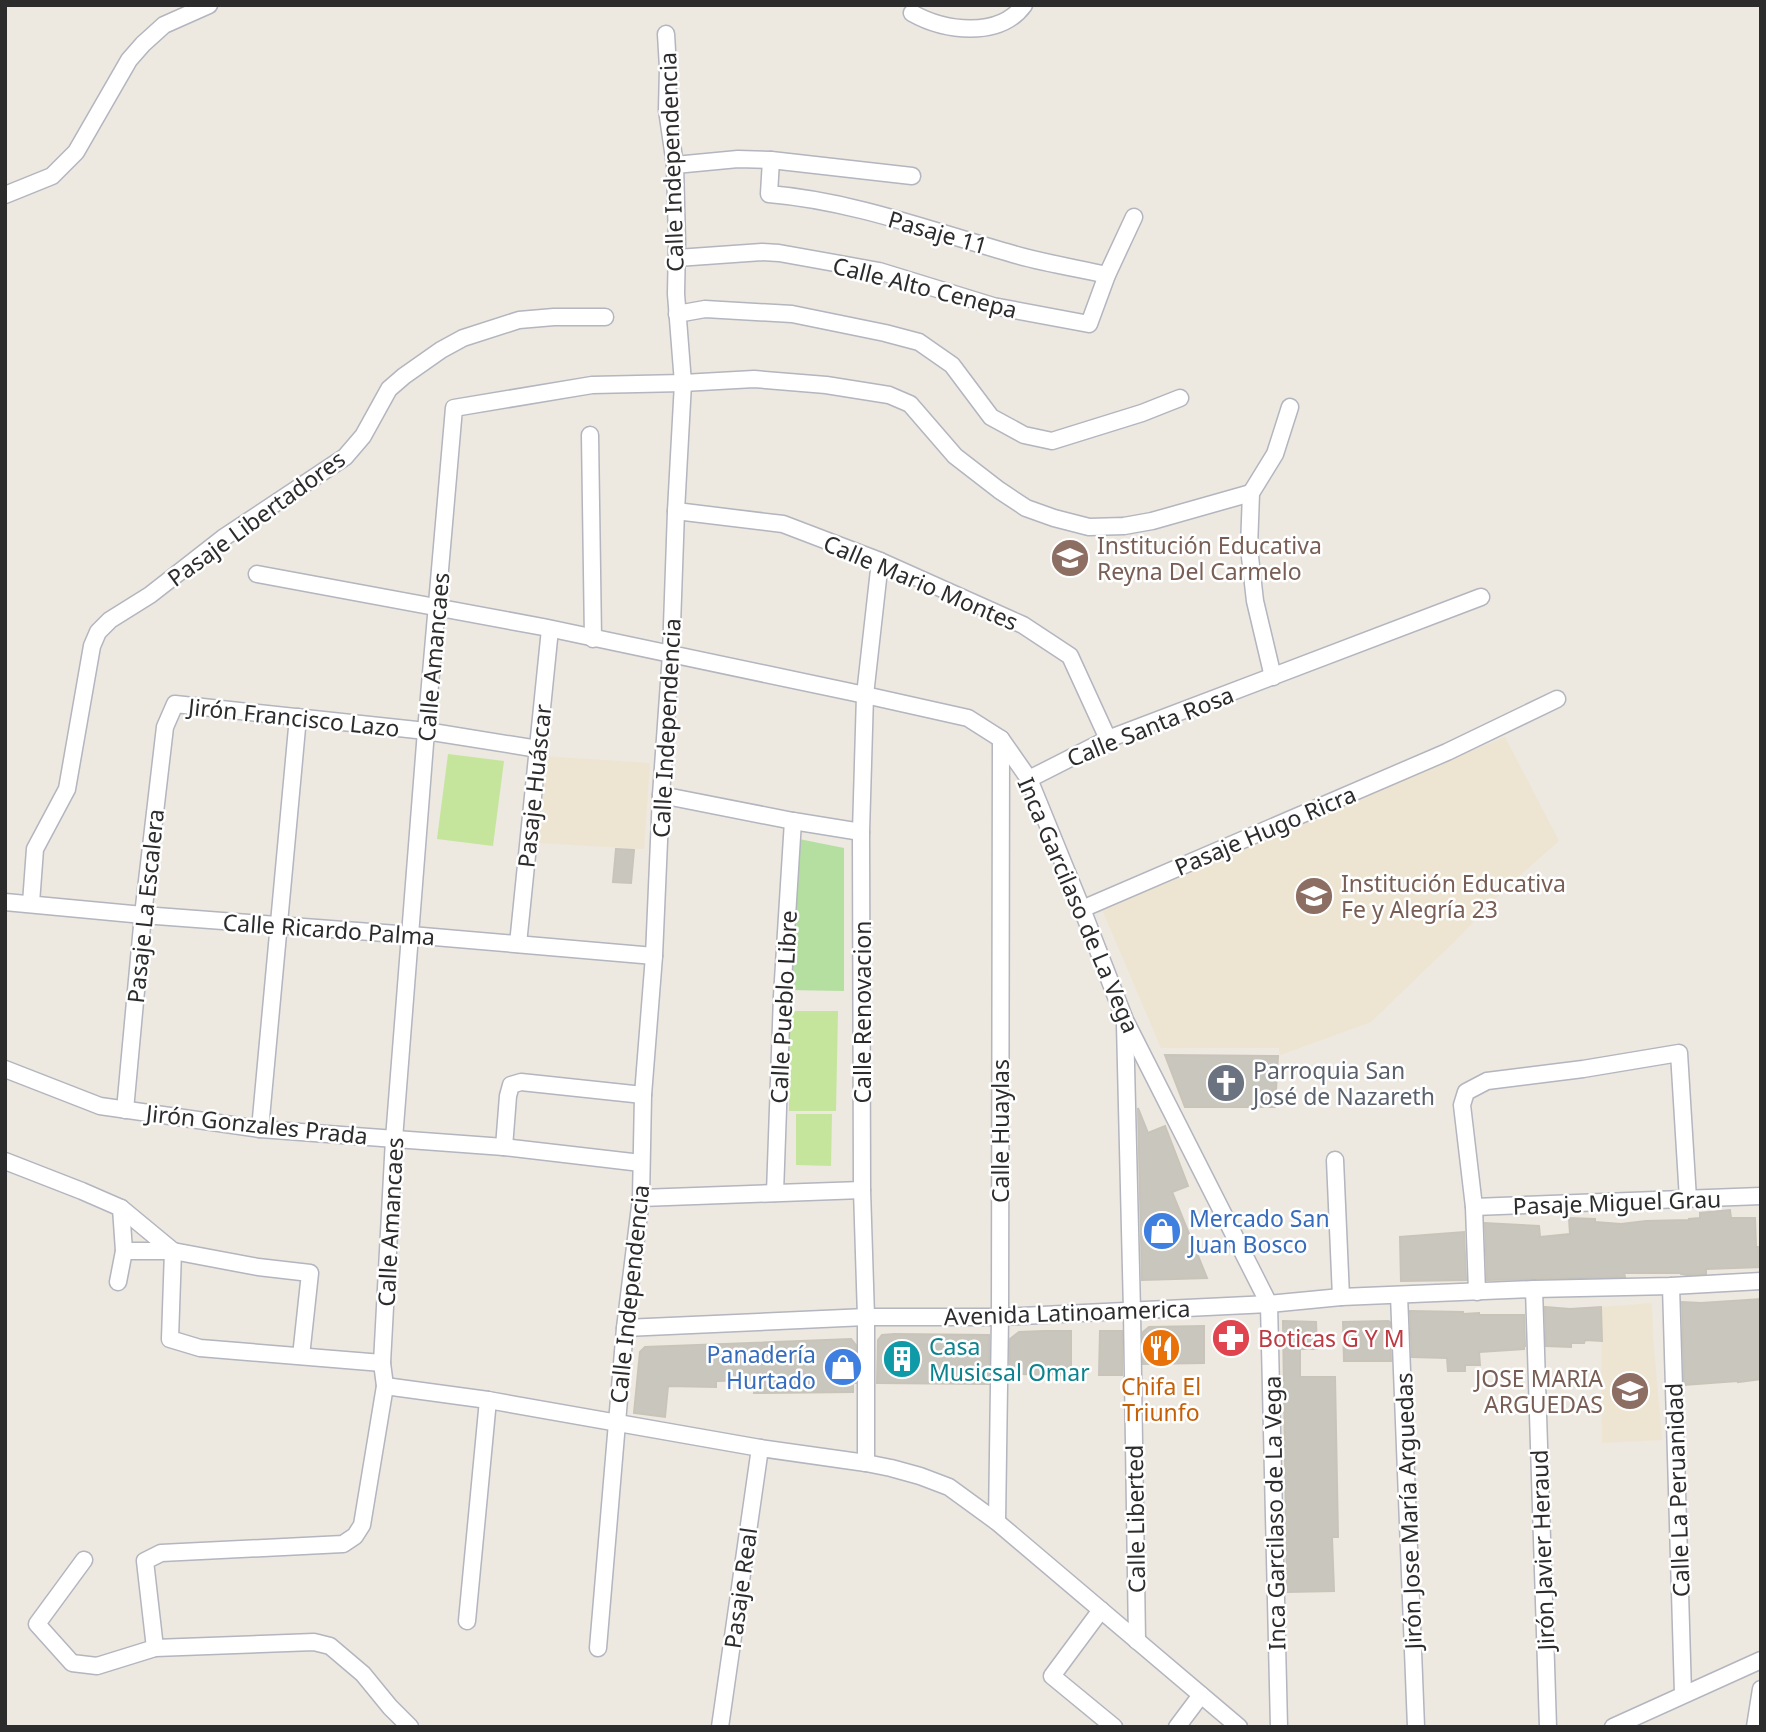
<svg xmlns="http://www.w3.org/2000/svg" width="1766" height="1732" font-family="'Noto Sans',sans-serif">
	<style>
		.education { fill: #ede5d1 }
		.green { fill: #b4dfa1 }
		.pitch { fill: #c5e59d }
		.building { fill: #c9c6be; stroke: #c8c4b9; stroke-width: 2 }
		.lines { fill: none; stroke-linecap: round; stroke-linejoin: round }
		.minor-casing { stroke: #b3b5bf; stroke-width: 19 }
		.minor { stroke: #fff; stroke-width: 16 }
		.labels { text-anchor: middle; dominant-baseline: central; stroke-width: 5; stroke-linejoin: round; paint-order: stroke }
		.street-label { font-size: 23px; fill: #2c2c2c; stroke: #fff }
		.education-label { font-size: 23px; fill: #785e54; stroke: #fff; text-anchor: start }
		.worship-label { font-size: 23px; fill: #5b616d; stroke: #fff; text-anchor: start }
		.shop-label { font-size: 23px; fill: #366cbe; stroke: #fff; text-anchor: start }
		.health-label { font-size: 23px; fill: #be3a42; stroke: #fff; text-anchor: start }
		.culture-label { font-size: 23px; fill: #0d838f; stroke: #fff; text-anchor: start }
		.food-label { font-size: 23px; fill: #c56008; stroke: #fff }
	</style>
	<rect width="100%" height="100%" fill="#ede8e0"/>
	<g class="education">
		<polygon points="1505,737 1559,841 1510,884 1459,937 1371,1022 1280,1055 1279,1048 1161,1048 1101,907"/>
		<polygon points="543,756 650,763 644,849 537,843"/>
		<polygon points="1652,1303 1653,1336 1662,1440 1602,1443 1601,1307"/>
	</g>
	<polygon class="green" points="799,839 844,848 844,991 787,990"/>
	<g class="pitch">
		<polygon points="448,754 504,761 493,846 437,839"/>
		<polygon points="790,1011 838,1011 836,1111 789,1111"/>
		<polygon points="796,1114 832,1114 831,1166 796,1165"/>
	</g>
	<g class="building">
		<polygon points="616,849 634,850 631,883 613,882"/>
		<polygon points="1165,1055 1278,1056 1275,1107 1185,1107"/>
		<polygon points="1138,1108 1148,1133 1165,1126 1188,1186 1172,1192 1207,1278 1142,1280"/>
		<polygon points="1730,1210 1731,1218 1755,1218 1756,1247 1761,1247 1761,1267 1706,1269 1706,1274 1687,1275 1681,1274 1681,1273 1624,1273 1625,1277 1487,1280 1485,1223 1539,1226 1540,1237 1570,1234 1569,1218 1595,1219 1595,1222 1621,1224 1646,1221 1689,1220 1689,1219 1700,1218 1700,1213"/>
		<polygon points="1464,1232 1466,1280 1401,1281 1400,1237"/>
		<polygon points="1761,1299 1761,1379 1738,1382 1738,1381 1684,1385 1682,1302 1701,1303"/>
		<polygon points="1545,1307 1570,1309 1601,1307 1602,1341 1585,1340 1584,1343 1571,1343 1571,1347 1546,1346"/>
		<polygon points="1410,1311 1463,1312 1463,1314 1479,1313 1479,1315 1524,1315 1525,1346 1524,1346 1524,1349 1479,1352 1480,1365 1465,1365 1465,1371 1448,1371 1447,1358 1412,1357"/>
		<polygon points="1283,1321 1316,1322 1317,1349 1300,1349 1300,1377 1335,1377 1338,1537 1332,1537 1334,1591 1287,1592"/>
		<polygon points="1388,1321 1390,1322 1391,1361 1344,1361 1343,1322"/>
		<polygon points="1204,1326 1204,1363 1143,1364 1143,1332 1149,1327"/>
		<polygon points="1044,1331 1071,1331 1071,1375 1010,1374 1010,1339 1019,1332"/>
		<polygon points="1100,1331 1122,1331 1122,1375 1099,1375"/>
		<polygon points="894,1334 989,1335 989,1384 877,1383 878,1340 882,1335"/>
		<polygon points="851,1339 856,1345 856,1383 853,1383 853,1392 754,1393 755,1380 716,1381 716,1387 668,1386 665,1417 634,1413 640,1352 645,1347"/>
	</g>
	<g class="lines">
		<g class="minor-casing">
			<g id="minor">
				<path d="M912,13c32,18 87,26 112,-8"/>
				<path d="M771,160l-2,34c84,7 163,37 244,60 31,9 63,14 94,21"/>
				<polyline points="675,165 738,159 771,160 912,176"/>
				<polyline points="5,195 52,176 76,152 129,60 143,44 164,25 209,5"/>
				<polyline points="677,258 762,252 779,253 879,271 993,306 1089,324 1107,275 1134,217"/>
				<polyline points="677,314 705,309 792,314 885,333 919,342 952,365 991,417 1024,435 1052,441 1142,413 1180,398"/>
				<polyline points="590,435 593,639"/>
				<polyline points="676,511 783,524 880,561 1023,625 1070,656 1108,739"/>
				<polyline points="257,574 543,627 865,695 968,718 1001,739 1029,779 1082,909 1125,1020 1269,1304 1279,1727"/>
				<polyline points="1273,677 1255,601 1249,548 1251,493 1275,454 1290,407"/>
				<polyline points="1029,779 1108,739 1481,597"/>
				<polyline points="661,795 793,821 861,832"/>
				<polyline points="5,902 143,915 411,935 654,956"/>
				<polyline points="31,903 35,849 67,789 92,646 98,632 110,620 150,595 223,538 345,457 363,436 389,389 404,376 441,350 463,338 519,320 554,317 605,317"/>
				<polyline points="1082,909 1447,752 1557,699"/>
				<polyline points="518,944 550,629"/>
				<polyline points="1125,1024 1132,1311 1137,1641"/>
				<polyline points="5,1069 100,1106 260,1129 504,1147 641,1163"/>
				<polyline points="125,1110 143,915 165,727 175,704 426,731 538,749"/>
				<polyline points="260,1129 298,717"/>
				<polyline points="504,1147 508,1096 511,1085 521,1082 643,1095"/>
				<polyline points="1335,1160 1341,1297"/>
				<polyline points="5,1161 82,1191 121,1208 173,1251 170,1339 200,1348 382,1363"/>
				<polyline points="775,1193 782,996 793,821"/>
				<polyline points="641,1198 862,1190"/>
				<polyline points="1474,1207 1761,1196"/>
				<polyline points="124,1251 173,1251 258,1267 310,1273 301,1356"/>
				<polyline points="118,1282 124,1251 121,1208"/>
				<polyline points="1671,1286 1683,1694"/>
				<polyline points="1534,1289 1548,1727"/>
				<polyline points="1477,1292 1474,1207 1462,1105 1466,1092 1487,1081 1583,1069 1679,1053 1688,1199"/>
				<polyline points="1399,1295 1416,1727"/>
				<polyline points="625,1328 866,1317 1000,1317 1269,1304 1341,1297 1534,1289 1671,1286 1761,1281"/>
				<polyline points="385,1386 488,1400 760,1448 866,1463 891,1468 920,1476 949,1487 997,1522 1239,1727"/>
				<polyline points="866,1463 866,1317 862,1190 861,832 865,695 880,561"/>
				<polyline points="997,1522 1000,1317 1001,739"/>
				<polyline points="84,1560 37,1624 72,1663 97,1666 155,1648 314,1642 330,1646 363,1674 390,1707 410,1727"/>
				<polyline points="1101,1610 1052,1676 1114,1727"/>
				<polyline points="467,1621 488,1400"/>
				<polyline points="155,1648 145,1561 161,1553 343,1544 355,1536 362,1525 385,1386 382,1363 394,1139 426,731 454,408 592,385 683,383 754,379 826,385 889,395 910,404 955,456 999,490 1026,508 1054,518 1089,527 1124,526 1152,521 1251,493"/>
				<polyline points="598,1648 625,1328 641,1198 643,1095 654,956 661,795 671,654 676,511 683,383 676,294 677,242 675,165 667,110 668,68 666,34"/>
				<polyline points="720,1727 760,1448"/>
				<polyline points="1177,1727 1201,1695"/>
				<polyline points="1613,1727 1761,1660"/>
				<polyline points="1755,1727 1761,1689"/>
			</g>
		</g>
		<use href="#minor" class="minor"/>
	</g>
	<defs>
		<g id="school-disc" transform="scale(2.0125)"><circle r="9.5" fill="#8d6e63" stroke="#fff"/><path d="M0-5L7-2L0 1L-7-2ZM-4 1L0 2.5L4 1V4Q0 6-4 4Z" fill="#fff"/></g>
		<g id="church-disc" transform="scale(2.0125)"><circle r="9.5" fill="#6b7280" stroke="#fff"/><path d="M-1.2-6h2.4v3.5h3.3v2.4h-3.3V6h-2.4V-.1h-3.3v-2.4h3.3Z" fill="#fff"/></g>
		<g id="shop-disc" transform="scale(2.0125)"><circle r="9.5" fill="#3f7fe0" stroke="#fff"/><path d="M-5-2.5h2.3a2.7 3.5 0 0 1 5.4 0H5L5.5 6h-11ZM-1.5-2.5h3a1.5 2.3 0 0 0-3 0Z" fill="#fff"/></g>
		<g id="pharmacy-disc" transform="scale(2.0125)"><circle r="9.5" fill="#e0444e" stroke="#fff"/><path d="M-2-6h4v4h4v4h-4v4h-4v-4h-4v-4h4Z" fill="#fff"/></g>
		<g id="restaurant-disc" transform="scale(2.0125)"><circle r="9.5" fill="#e8710a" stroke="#fff"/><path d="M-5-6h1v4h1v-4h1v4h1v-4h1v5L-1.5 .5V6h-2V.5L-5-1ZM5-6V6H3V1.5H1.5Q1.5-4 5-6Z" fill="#fff"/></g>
		<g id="building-disc" transform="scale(2.0125)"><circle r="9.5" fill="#0f9aa8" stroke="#fff"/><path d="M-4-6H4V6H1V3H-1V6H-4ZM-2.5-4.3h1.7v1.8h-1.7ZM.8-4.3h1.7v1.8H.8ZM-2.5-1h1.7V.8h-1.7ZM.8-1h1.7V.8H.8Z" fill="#fff"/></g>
	</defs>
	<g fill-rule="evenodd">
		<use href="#school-disc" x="1070" y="558"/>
		<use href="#school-disc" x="1314" y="896"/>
		<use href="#church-disc" x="1226" y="1083"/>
		<use href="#shop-disc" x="1162" y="1231"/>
		<use href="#pharmacy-disc" x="1231" y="1338"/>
		<use href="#restaurant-disc" x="1161" y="1348"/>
		<use href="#building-disc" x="902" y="1359"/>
		<use href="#shop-disc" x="843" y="1367"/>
		<use href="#school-disc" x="1630" y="1391"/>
	</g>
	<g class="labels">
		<g class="street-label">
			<text transform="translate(671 162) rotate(-92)">Calle Independencia</text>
			<text transform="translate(938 232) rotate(16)">Pasaje 11</text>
			<text transform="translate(925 287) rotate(14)">Calle Alto Cenepa</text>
			<text transform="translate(256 518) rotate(-36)">Pasaje Libertadores</text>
			<text transform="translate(921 582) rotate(23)">Calle Mario Montes</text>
			<text transform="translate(433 657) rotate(-85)">Calle Amancaes</text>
			<text transform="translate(294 717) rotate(6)">Jirón Francisco Lazo</text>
			<text transform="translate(1150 726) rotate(-22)">Calle Santa Rosa</text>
			<text transform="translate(666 728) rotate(-87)">Calle Independencia</text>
			<text transform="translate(534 786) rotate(-84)">Pasaje Huáscar</text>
			<text transform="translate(1265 830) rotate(-23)">Pasaje Hugo Ricra</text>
			<text transform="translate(1079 905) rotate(67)">Inca Garcilaso de La Vega</text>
			<text transform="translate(145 906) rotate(-84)">Pasaje La Escalera</text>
			<text transform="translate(329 929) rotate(4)">Calle Ricardo Palma</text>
			<text transform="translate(783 1007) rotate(-87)">Calle Pueblo Libre</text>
			<text transform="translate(862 1012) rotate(-90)">Calle Renovacion</text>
			<text transform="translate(257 1124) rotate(6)">Jirón Gonzales Prada</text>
			<text transform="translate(1000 1131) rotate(-90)">Calle Huaylas</text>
			<text transform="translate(1617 1202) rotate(-2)">Pasaje Miguel Grau</text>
			<text transform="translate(390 1222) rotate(-87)">Calle Amancaes</text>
			<text transform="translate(629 1294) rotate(-84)">Calle Independencia</text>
			<text transform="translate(1067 1312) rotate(-2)">Avenida Latinoamerica</text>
			<text transform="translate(1677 1490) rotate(-92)">Calle La Peruanidad</text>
			<text transform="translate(1408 1511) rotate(-92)">Jirón Jose María Arguedas</text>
			<text transform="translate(1274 1513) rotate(-91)">Inca Garcilaso de La Vega</text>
			<text transform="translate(1135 1519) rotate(-91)">Calle Liberted</text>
			<text transform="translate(1542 1550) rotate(-92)">Jirón Javier Heraud</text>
			<text transform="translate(740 1588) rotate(-82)">Pasaje Real</text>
		</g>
		<g class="education-label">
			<text x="1097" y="545">Institución Educativa<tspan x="1097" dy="26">Reyna Del Carmelo</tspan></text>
			<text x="1341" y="883">Institución Educativa<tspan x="1341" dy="26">Fe y Alegría 23</tspan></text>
			<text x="1603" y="1378" text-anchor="end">JOSE MARIA<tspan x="1603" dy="26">ARGUEDAS</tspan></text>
		</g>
		<g class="worship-label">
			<text x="1253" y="1070">Parroquia San<tspan x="1253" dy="26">José de Nazareth</tspan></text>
		</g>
		<g class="shop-label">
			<text x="1189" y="1218">Mercado San<tspan x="1189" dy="26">Juan Bosco</tspan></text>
			<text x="816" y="1354" text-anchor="end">Panadería<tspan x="816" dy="26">Hurtado</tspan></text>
		</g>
		<g class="health-label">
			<text x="1258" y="1338">Boticas G Y M</text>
		</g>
		<g class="culture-label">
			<text x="929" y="1346">Casa<tspan x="929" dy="26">Musicsal Omar</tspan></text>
		</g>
		<g class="food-label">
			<text x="1161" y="1386">Chifa El<tspan x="1161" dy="26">Triunfo</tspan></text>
		</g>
	</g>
	<rect width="1766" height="1732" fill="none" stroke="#2c2c2c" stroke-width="14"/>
</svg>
